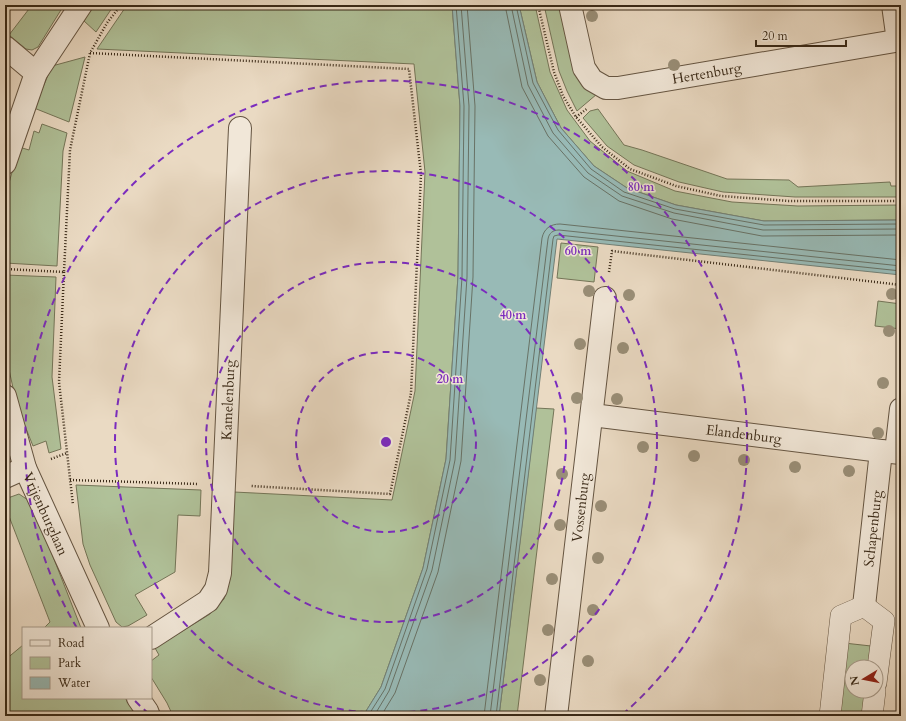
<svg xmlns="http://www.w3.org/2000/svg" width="906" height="721" font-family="Cardo,serif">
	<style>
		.green { fill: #b0c199; stroke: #747558 }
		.water { fill: #98bab6; stroke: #728076 }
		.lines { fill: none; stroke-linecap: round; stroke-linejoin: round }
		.shore { stroke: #687266; stroke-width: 1 }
		.pedestrian-casing { stroke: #655542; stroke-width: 22 }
		.minor-casing { stroke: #655542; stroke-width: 24 }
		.path { stroke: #392917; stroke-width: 2.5; stroke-dasharray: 1 2; stroke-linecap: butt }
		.pedestrian { stroke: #f1e7d8; stroke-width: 21 }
		.minor { stroke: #f1e7d8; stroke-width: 22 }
		.tree { fill: #998e77 }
		.ring { fill: none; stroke: #7b2cbf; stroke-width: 2; stroke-dasharray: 7 5 }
		.labels { text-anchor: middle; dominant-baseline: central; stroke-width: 3; stroke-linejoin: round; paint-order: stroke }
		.street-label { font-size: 14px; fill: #392917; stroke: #f1e7d8 }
		.centre { fill: #7b2cbf; stroke: #f1e7d8; stroke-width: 2 }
		.ring-label { font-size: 12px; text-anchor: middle; font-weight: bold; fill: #7b2cbf; stroke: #f1e7d8; stroke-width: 3; stroke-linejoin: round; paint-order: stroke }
	</style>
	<rect width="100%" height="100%" fill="#eadac3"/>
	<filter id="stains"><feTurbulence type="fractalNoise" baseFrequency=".005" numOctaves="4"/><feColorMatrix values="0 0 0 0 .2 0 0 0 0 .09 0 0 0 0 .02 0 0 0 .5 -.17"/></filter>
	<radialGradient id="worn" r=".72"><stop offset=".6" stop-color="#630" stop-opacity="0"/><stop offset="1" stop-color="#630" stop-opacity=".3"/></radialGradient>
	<g class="green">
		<polygon points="32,5 64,5 38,47 32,50 26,49 9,35"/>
		<polygon points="93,5 114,5 96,32 84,21"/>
		<polygon points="127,5 452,5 460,106 458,276 446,459 423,568 381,687 363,716 173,716 167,703 151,677 151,661 159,655 155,648 210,614 224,599 230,579 234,492 392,500 415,391 425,172 414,64 97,49"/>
		<polygon points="519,5 535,5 550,72 567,110 590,141 627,171 675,191 732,202 798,206 901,205 901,220 764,221 676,205 627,188 594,166 561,128 537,82"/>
		<polygon points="544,5 562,5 597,94 577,111 567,91 559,71"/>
		<polygon points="85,57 69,122 34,108 52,66"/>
		<polygon points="598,109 624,145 642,150 727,179 789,180 798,187 890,182 891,186 901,186 901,197 795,197 723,192 679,182 634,165 607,146 583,118 590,111"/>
		<polygon points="42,124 67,133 63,151 57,266 5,263 5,206 9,183 19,147 29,150 34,131 39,133"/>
		<polygon points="561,243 598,247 594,282 557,278"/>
		<polygon points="5,275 56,277 52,377 61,449 49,453 46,441 33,446 17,406 8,365 5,349"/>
		<polygon points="878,301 901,304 901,329 875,326"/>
		<polygon points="536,408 554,409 517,716 499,716"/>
		<polygon points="76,485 201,490 200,516 178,515 175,572 135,595 147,615 128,626 122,627 116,622 90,565 83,544"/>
		<polygon points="19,494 28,500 52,554 81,628 44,628 50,622 5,506 5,499"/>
		<polygon points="844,643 871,646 868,667 852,667 852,691 866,691 863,716 836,716"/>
		<polygon points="23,645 23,698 125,698 137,716 5,716 5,660"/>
	</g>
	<polygon class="water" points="452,5 519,5 537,82 561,128 594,166 627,188 676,205 764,221 901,220 901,275 557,239 499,716 363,716 381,687 423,568 446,459 458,276 460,106"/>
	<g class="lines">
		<g class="shore">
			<polyline points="505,5 522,87 548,136 584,177 619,201 672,219 762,236 901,235"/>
			<polyline points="511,5 528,85 553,133 588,173 622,196 674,213 763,230 901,229"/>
			<polyline points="516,5 533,83 558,130 591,169 624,192 675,209 764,225 901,224"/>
			<polyline points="368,716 385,689 427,569 450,460 462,277 464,106 456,5"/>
			<polyline points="374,716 389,691 432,570 455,460 467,277 469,106 461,5"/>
			<polyline points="381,716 395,693 438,572 461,461 473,277 475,106 467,5"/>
			<path d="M484,716l58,-478c2,-9 8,-14 18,-14l341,36"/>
			<path d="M490,716l58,-477c1,-6 5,-9 11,-9l342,36"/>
			<polyline points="496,716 553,239 554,236 558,235 901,271"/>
		</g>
		<g class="pedestrian-casing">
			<g id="pedestrian">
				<polyline points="830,716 841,616 864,606 884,621 876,683"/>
				<polyline points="872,716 875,691"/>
			</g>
		</g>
		<g class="minor-casing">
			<g id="minor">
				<path id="s1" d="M570,5l14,63 8,12 14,8h12l283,-48"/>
				<polyline points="893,5 898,41"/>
				<polyline points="5,47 36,73"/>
				<polyline points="5,163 36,73 81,5"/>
				<path id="s2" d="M5,396l20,72 73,160"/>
				<path id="s3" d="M592,415l289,36 20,2"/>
				<polyline points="896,452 901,409"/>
				<polyline points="5,477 25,468"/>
				<path id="s4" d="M864,606l17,-155"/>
				<path id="s5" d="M151,638l57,-37 8,-12 4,-16 20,-445"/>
				<polyline points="138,698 147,711 149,716"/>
				<path id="s6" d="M556,716l49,-418"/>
			</g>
		</g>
		<g class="path">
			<polyline points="538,5 554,72 563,96 576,117 602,147 630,169 676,186 721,196 789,201 901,201"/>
			<polyline points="90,53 409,69 421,174 411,393 390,494 251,486"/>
			<polyline points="576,117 588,108"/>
			<polyline points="5,269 64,272 70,150 90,53 107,23 121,5"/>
			<polyline points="64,272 59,382 73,505"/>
			<polyline points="609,272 612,251 901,285"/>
			<polyline points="51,459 67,453"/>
			<polyline points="70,480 198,484"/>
		</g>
		<use href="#pedestrian" class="pedestrian"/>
		<use href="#minor" class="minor"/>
	</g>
	<g class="tree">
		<circle cx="592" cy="16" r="6"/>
		<circle cx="674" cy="65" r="6"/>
		<circle cx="589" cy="291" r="6"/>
		<circle cx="892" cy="294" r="6"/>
		<circle cx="629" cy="295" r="6"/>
		<circle cx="889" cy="331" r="6"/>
		<circle cx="580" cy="344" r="6"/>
		<circle cx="623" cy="348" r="6"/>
		<circle cx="883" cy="383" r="6"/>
		<circle cx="577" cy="398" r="6"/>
		<circle cx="617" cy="399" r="6"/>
		<circle cx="878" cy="433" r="6"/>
		<circle cx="643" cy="447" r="6"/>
		<circle cx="694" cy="456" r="6"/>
		<circle cx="744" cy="460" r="6"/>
		<circle cx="795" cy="467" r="6"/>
		<circle cx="849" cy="471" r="6"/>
		<circle cx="562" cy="474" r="6"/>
		<circle cx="601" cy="506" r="6"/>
		<circle cx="560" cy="525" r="6"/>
		<circle cx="598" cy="558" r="6"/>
		<circle cx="552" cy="579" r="6"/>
		<circle cx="593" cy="610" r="6"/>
		<circle cx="548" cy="630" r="6"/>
		<circle cx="588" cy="661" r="6"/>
		<circle cx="540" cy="680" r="6"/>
	</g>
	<g class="ring">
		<circle cx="386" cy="442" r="90"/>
		<circle cx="386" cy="442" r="180"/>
		<circle cx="386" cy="442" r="271"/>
		<path d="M149 714A361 361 0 0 1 133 699M77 628A361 361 0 1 1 623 714"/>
	</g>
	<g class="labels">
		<g class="street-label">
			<text stroke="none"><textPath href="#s1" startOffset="197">Hertenburg</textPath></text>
			<text stroke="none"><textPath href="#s5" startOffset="272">Kamelenburg</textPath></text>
			<text stroke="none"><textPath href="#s3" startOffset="153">Elandenburg</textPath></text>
			<text stroke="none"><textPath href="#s6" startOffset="210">Vossenburg</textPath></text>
			<text stroke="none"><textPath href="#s2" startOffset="125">Vrijenburglaan</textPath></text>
			<text stroke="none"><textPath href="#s4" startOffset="78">Schapenburg</textPath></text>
		</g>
	</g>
	<circle cx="386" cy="442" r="6" class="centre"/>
	<g class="ring-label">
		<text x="641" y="191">80 m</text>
		<text x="578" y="255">60 m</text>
		<text x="513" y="319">40 m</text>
		<text x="450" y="383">20 m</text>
	</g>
	<rect width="906" height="721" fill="none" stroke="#eadac3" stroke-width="20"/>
	<rect x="6" y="6" width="894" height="709" fill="none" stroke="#392917" stroke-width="2"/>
	<rect x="10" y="10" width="886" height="701" fill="none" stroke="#392917"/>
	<rect x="22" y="627" width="130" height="72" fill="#f1e7d8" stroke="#a79b8b"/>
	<rect x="30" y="640" width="20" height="6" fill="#f1e7d8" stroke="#a79b8b"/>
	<text x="58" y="647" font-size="12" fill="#392917">Road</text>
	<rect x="30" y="657" width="20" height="12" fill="#b0c199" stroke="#a79b8b"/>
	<text x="58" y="667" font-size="12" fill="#392917">Park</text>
	<rect x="30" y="677" width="20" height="12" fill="#98bab6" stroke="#a79b8b"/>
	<text x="58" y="687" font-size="12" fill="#392917">Water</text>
	<g transform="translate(864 679) rotate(260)"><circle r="19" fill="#f1e7d8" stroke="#a79b8b"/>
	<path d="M0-3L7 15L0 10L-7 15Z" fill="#8f2418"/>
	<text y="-6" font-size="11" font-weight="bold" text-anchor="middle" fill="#392917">N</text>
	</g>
	<path d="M756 40v6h90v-6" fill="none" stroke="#392917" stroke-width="2"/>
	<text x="762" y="40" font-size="12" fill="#392917" stroke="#f1e7d8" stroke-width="3" paint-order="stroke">20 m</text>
	<rect width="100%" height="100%" filter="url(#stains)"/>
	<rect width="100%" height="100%" fill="url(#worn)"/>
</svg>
